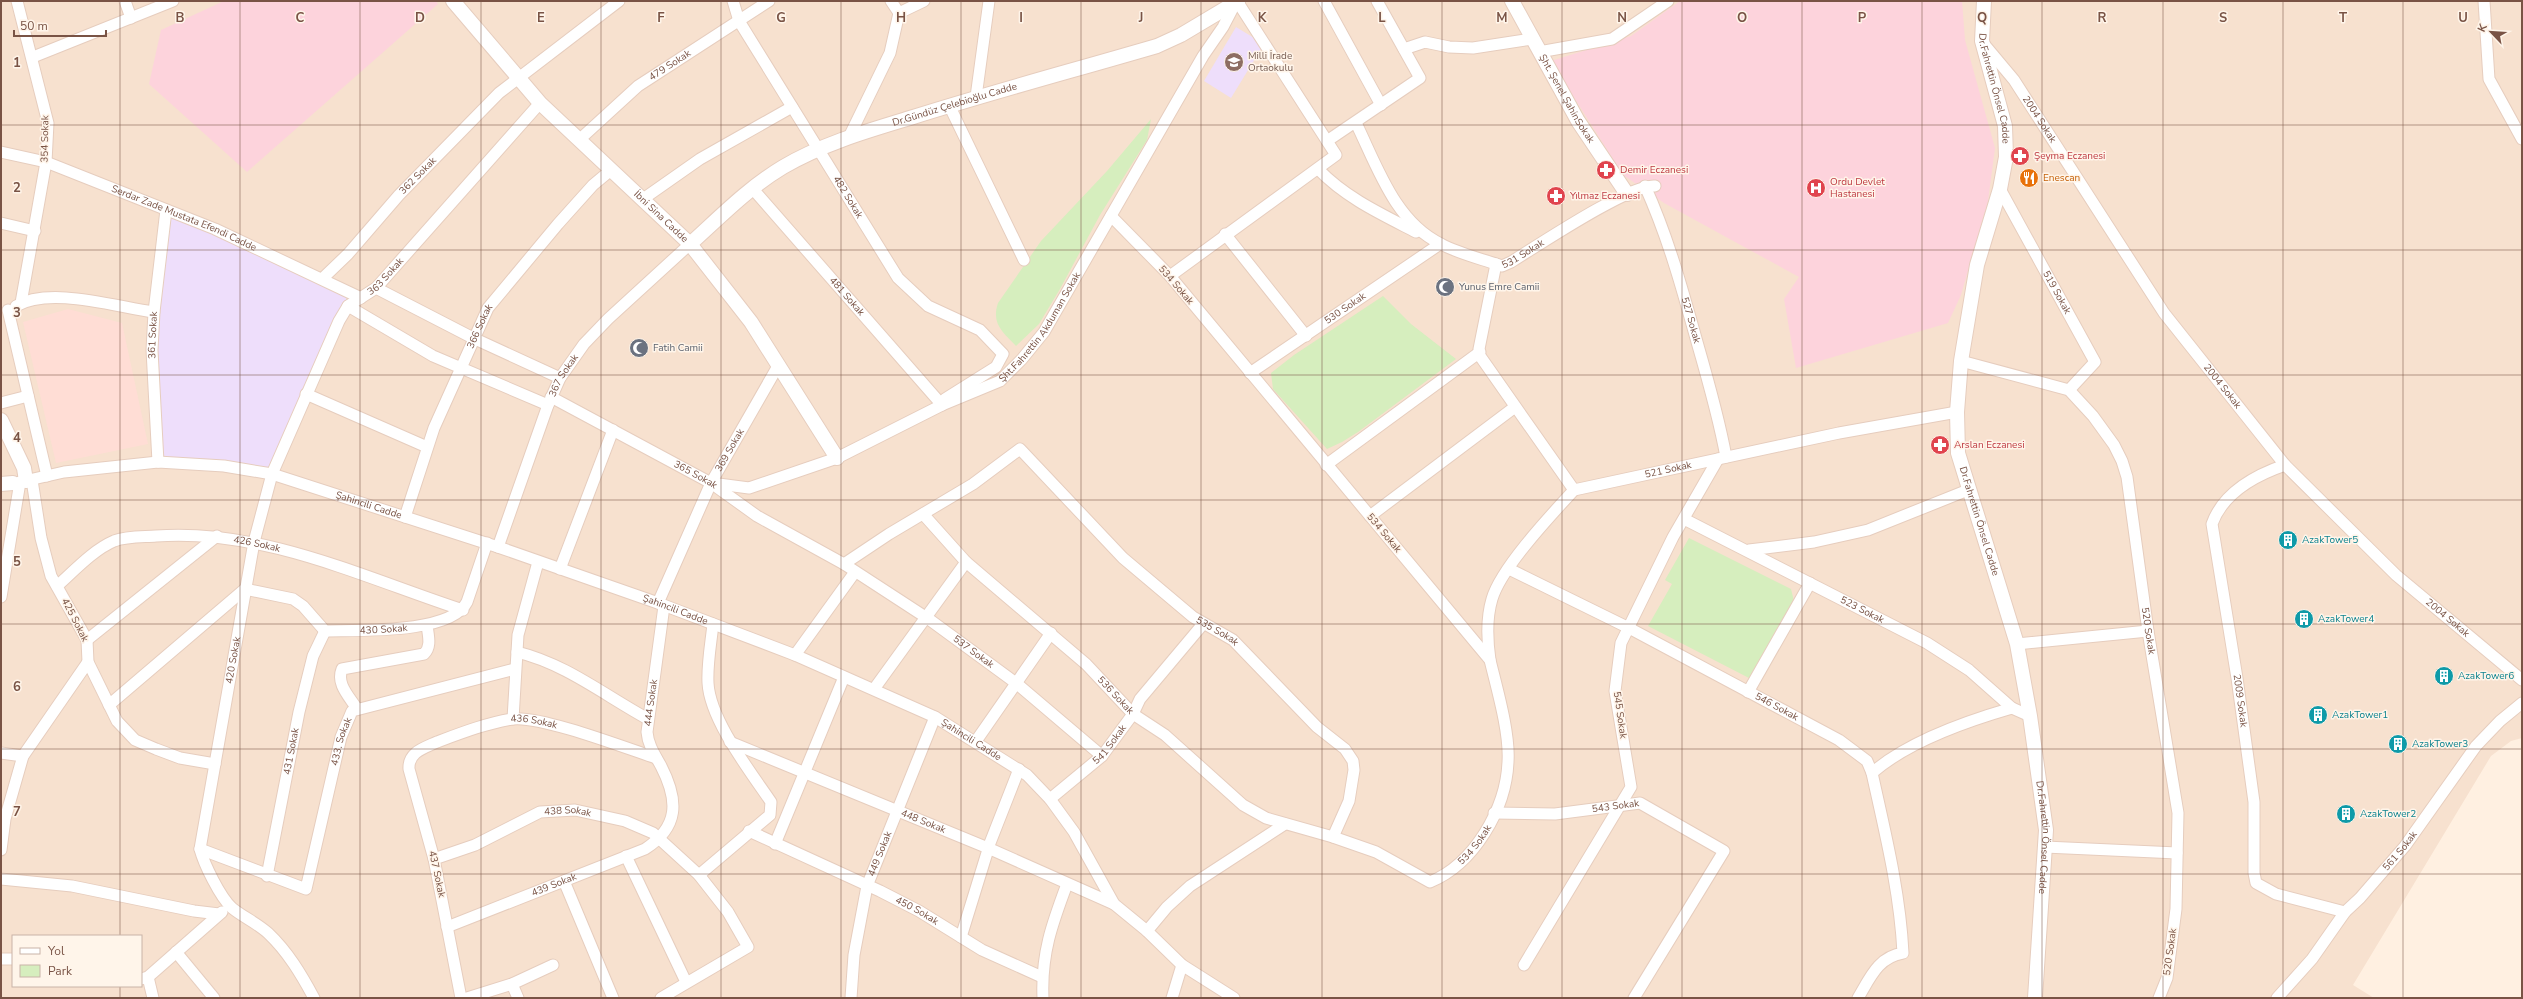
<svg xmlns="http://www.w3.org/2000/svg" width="2523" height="999" font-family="'Nunito Sans',sans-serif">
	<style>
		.residential { fill: #f7e1cf; fill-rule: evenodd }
		.commercial { fill: #ffddd5 }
		.education { fill: #eedefb }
		.medical { fill: #fdd3dc }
		.green { fill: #d6eebe }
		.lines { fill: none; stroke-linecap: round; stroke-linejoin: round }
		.minor-casing { stroke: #e6cdbe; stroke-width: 13 }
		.tertiary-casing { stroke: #e6cdbe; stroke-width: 16 }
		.minor { stroke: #fff; stroke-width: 11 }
		.tertiary { stroke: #fff; stroke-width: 14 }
		.grid { fill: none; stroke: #795345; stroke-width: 1; stroke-opacity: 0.55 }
		.labels { text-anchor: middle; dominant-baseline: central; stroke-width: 3; stroke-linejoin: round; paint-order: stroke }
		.education-label { font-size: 10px; fill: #785e54; stroke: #fff5ea; text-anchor: start }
		.street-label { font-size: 10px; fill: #795345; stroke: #fff5ea }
		.health-label { font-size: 10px; fill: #be3a42; stroke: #fff5ea; text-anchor: start }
		.food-label { font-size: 10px; fill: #c56008; stroke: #fff5ea; text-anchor: start }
		.worship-label { font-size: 10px; fill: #5b616d; stroke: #fff5ea; text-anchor: start }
		.culture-label { font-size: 10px; fill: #0d838f; stroke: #fff5ea; text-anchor: start }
		.grid-label { font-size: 13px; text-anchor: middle; font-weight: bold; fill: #795345; stroke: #fff5ea; stroke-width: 3; stroke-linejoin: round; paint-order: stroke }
	</style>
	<rect width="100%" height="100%" fill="#fff0e1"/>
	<path class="residential" d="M1,1h2521v737l-11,3 -20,15 -138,229 21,13h-2373zM13,936h128v50h-128z"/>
	<polygon class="commercial" points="68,309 122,323 148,444 56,463 23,322"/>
	<g class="education">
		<polygon points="1236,27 1264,44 1231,98 1204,81"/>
		<polygon points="166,210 344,290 348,306 272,474 158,462 154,312"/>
	</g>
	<g class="medical">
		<polygon points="224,1 436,1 438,4 247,172 149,84 161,30"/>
		<polygon points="1680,1 1962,1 1965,40 1995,148 1988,201 1961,295 1948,323 1796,368 1784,299 1799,277 1664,203 1623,175 1551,61 1631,36"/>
	</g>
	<g class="green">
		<path d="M1151,119l-4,21 -47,75 -40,74 -21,35 -23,22c-13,-14 -25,-22 -18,-43l43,-62 66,-70z"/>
		<polygon points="1383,296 1411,324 1456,359 1358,432 1342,442 1327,449 1273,389 1271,373 1294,355"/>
		<polygon points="1689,538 1791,589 1794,601 1749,678 1648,626 1672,584 1665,580"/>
	</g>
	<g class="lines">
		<g class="minor-casing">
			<g id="minor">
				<polyline points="17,1 48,123 46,162 21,303"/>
				<polyline points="125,1 131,18"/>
				<path id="s1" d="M733,1l6,20 159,257 30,28 52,24 23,24 -7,13 -51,32"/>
				<polyline points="891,1 899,13"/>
				<polyline points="1324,1 1381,105"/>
				<polyline points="2484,1 2489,79 2522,139"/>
				<path id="s2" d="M1983,43l31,37 150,233 121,152 111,110 126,105"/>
				<polyline points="1404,49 1425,42 1449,47 1473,48 1532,39"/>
				<polyline points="1539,52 1612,39 1668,1"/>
				<polyline points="33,57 173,1"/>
				<polyline points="976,97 989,1"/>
				<polyline points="949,105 1024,260"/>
				<path id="s3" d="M1356,123c21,43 39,99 85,121 17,9 37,14 55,20l6,2 9,-4c26,-16 120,-79 144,-76"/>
				<polyline points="849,137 890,53 899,13 924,1"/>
				<path id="s4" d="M579,140l59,-54 131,-85"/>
				<polyline points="1327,141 1420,78 1377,1"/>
				<path id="s5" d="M1,152l45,10 169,67 146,69"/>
				<path d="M1318,169c28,29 63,45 98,63"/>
				<path id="s6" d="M1645,186c23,51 37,102 52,156 11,38 22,76 29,115"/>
				<path id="s7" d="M752,188l190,217"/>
				<path id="s8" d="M2000,189l95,173 -26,28"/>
				<polyline points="643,199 700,159 792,107"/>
				<polyline points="1,223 35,231"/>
				<polyline points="1225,234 1306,336"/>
				<polyline points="1496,264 1479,349 1480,356 1574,490"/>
				<polyline points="1170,276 1336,155 1237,1"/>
				<path id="s9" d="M322,279l26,-25 51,-59 100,-102 120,-92"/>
				<polyline points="376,288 473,338 560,378"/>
				<path d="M16,306c34,-20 100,1 138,6"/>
				<polyline points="348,306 433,356 548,405"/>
				<polyline points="8,310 47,476"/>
				<path id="s10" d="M1961,361l108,29 24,26 21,29 8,16 5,16 21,154 30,182 -2,96 -9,69 -8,20"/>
				<path id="s11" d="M1250,373l190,-129"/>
				<polyline points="306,394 427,447"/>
				<path id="s12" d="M551,397l160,86 46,33 87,48 86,56 86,63 86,73"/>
				<polyline points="1,403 28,396"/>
				<path id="s13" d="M158,462l-6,-112 2,-38 12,-102"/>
				<polyline points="1326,465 1480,352"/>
				<path id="s14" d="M2285,465c-29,10 -62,28 -73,59l25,154 17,124v71l2,10 20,11 69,18"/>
				<polyline points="32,480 41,538 51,576 87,640 88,662 117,721 135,740 156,749 180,758 215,764"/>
				<path id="s15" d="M20,482l44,-10 94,-10 66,4 48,8 226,73 160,56 137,52 140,62 92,58 23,24 24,33 40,72 33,27 35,34 52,33"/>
				<path id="s16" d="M711,483l38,5 88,-30 105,-53 58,-24 22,-22 22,-27 159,-276 20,-29 12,-23"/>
				<path id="s17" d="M923,514l43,48 120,102 47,50 32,21 78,70 23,13 67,19 43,15 54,30c44,-18 76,-73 78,-120 2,-29 -11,-73 -18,-102l-320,-384 -59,-60"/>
				<polyline points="1370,516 1515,407"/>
				<path id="s18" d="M405,517l29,-89 54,-120 70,-84 35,-39 18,-15"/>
				<path id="s19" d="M1684,519l243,124 42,27 43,38 18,8"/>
				<path id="s20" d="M498,547l50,-142 12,-27 24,-34 24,-25 82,-75"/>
				<polyline points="1749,550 1814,542 1868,530 1968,490"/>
				<path id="s21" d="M844,564l45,-30 84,-50 47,-35 103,109 70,59 40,23 84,87 28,22 8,12 1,9 -5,31 -16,36"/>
				<polyline points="560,569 613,430"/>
				<path id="s22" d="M1509,569l120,59 210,112 28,21 5,12c13,59 28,119 31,180 -25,4 -33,25 -45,45"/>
				<path id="s23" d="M57,586c17,-15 36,-36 57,-45 13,-5 29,-4 42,-5 106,-8 209,42 307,74"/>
				<polyline points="1,597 20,482"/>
				<path id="s24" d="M658,603l53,-120 67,-117"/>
				<polyline points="87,640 217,536"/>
				<polyline points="2017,644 2148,631"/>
				<path d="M517,652c49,12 87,43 131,67"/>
				<polyline points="795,655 855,572"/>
				<path id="s25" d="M1490,660c-3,-21 -4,-41 2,-61 9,-31 59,-84 82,-109l265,-57 118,-21"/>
				<polyline points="874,689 966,562"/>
				<polyline points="1748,692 1810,583"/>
				<path id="s26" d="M109,705l136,-116 48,10 10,7 22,25c34,-1 126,3 142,-29l20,-59"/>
				<path d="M357,709c-8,-13 -21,-25 -15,-40l82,-15c8,-8 4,-19 3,-29"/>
				<polyline points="513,719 518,635 538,562"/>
				<polyline points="976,741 1051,633"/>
				<path id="s27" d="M730,742l258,106 126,56"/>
				<polyline points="1,753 23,756"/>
				<path d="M1872,773c35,-31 95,-52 140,-65"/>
				<path id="s28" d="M1050,799l52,-43 31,-42 7,-15 63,-75"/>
				<path id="s29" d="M1494,813l61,1 85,-11 84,48 -90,147"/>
				<path id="s30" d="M749,831l131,60 39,20 63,39 60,27"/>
				<polyline points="775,844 844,677"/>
				<polyline points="2045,847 2177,853"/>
				<path id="s31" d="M200,849l106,40 35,-152 11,-26 163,-42"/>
				<polyline points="1,850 5,819 23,756 88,662"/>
				<polyline points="626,856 686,982"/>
				<path id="s32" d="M434,859l41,-14 65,-33 35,-2 50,11 28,12 46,42 29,37 20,35 -87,51"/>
				<path d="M699,875l71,-60 1,-13c-21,-31 -61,-82 -63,-119 -1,-19 3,-40 5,-59"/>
				<path id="s33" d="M267,876l32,-164 14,-56 12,-25"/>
				<polyline points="1,879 72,886 194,911 219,914"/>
				<polyline points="564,881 613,998"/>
				<path id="s34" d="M447,927l198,-78c34,-22 34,-48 16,-83 -6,-11 -13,-21 -14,-34l17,-126"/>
				<polyline points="1147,931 1167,907 1190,886 1285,824"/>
				<polyline points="961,937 990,843 1019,769"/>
				<polyline points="176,952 214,998"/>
				<polyline points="1,959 13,959"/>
				<polyline points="1524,965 1631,787 1615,691 1621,643 1673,537 1718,459"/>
				<polyline points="148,977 153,998"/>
				<polyline points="141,979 148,977 222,912"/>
				<polyline points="512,984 518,998"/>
				<path id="s35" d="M314,998c-13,-24 -26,-46 -46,-65 -11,-10 -25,-16 -36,-25 -12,-11 -28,-44 -32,-59l54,-307 18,-68 67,-153 9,-15 28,-18 164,-185"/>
				<path id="s36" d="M461,998l-27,-139 -25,-90c-1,-17 15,-21 28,-27 24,-9 50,-19 75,-23 28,-4 114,29 144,39"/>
				<polyline points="467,998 512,984 553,965"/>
				<path id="s37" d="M851,998l3,-43 13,-69 68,-169"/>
				<path d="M1043,998c-2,-44 9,-74 24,-114"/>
				<polyline points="1172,998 1182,965"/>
				<path id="s38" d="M2277,998l35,-39 33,-47 15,-14 45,-52 71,-100 24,-25 22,-18"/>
			</g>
		</g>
		<g class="tertiary-casing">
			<g id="tertiary">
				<path id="s39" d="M453,1l87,102 150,141 61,78 86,136"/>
				<path id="s40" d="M1512,1l66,120 49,73"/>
				<path id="s41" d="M1984,1l-2,40 23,85 1,31 -6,32 -23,76 -16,96 -4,51 1,41 59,191 13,72 16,114 -11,168"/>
				<path id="s42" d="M690,244c30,-27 58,-56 93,-77 39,-23 84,-36 127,-49 82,-26 165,-48 247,-72l24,-11 57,-34"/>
				<polyline points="1,420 24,468 26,481"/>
				<polyline points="1,484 13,483"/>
			</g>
		</g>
		<use href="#minor" class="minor"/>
		<use href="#tertiary" class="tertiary"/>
	</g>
	<path class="grid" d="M120,1v935M240,1v997M360,1v997M481,1v997M601,1v997M721,1v997M841,1v997M961,1v997M1081,1v997M1201,1v997M1322,1v997M1442,1v997M1562,1v997M1682,1v997M1802,1v997M1922,1v997M2042,1v997M2163,1v997M2283,1v997M2403,1v997M1,125h2521M1,250h2521M1,375h2521M1,500h2521M1,624h2521M1,749h2521M1,874h2521M120,986v12"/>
	<defs>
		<g id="school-disc" transform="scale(1)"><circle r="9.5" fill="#8d6e63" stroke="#fff5ea"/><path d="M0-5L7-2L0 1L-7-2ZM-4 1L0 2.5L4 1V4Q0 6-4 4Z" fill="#fff"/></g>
		<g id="pharmacy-disc" transform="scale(1)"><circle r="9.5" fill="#e0444e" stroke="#fff5ea"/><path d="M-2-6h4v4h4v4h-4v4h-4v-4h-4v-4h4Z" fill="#fff"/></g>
		<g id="restaurant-disc" transform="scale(1)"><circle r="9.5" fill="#e8710a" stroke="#fff5ea"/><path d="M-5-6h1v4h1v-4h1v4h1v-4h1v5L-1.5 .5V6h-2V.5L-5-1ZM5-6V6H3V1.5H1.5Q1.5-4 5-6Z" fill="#fff"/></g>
		<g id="hospital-disc" transform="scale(1)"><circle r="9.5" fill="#e0444e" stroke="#fff5ea"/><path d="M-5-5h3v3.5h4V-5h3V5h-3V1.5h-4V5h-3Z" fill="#fff"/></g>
		<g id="mosque-disc" transform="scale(1)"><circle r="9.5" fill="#6b7280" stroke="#fff5ea"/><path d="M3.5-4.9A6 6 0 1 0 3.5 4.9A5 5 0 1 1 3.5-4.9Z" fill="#fff"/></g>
		<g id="building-disc" transform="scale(1)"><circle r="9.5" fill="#0f9aa8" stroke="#fff5ea"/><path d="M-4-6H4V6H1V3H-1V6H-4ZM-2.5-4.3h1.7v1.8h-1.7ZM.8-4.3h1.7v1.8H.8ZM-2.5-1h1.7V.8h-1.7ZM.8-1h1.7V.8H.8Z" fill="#fff"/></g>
	</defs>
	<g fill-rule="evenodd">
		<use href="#school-disc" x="1234" y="62"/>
		<use href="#pharmacy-disc" x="2020" y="156"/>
		<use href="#pharmacy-disc" x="1606" y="170"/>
		<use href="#restaurant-disc" x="2029" y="178"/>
		<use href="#hospital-disc" x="1816" y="188"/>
		<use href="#pharmacy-disc" x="1556" y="196"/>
		<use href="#mosque-disc" x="1445" y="287"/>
		<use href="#mosque-disc" x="639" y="348"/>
		<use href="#pharmacy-disc" x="1940" y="445"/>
		<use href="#building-disc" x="2288" y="540"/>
		<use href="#building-disc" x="2304" y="619"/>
		<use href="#building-disc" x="2444" y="676"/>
		<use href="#building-disc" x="2318" y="715"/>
		<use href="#building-disc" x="2398" y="744"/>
		<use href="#building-disc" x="2346" y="814"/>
	</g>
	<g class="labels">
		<g class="education-label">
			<text x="1248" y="56">Milli İrade<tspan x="1248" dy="12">Ortaokulu</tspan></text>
		</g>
		<g class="street-label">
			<text stroke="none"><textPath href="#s4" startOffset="118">479 Sokak</textPath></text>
			<text stroke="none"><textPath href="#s41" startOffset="89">Dr.Fahrettin Önsel Cadde</textPath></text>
			<text stroke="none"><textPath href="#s40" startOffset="112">Şht. Şenel ŞahinSokak</textPath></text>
			<text stroke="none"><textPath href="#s42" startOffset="304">Dr.Gündüz Çelebioğlu Cadde</textPath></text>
			<text stroke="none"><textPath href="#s2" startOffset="95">2004 Sokak</textPath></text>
			<text transform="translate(45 139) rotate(-89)">354 Sokak</text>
			<text stroke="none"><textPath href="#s9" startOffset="141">362 Sokak</textPath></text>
			<text stroke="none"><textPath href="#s1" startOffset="228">482 Sokak</textPath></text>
			<text stroke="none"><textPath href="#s39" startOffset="300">İbni Sina Cadde</textPath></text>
			<text stroke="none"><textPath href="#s5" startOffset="195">Serdar Zade Mustata Efendi Cadde</textPath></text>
			<text stroke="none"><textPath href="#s3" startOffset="240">531 Sokak</textPath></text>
			<text stroke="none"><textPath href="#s35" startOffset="806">363 Sokak</textPath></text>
			<text transform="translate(1176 285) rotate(49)">534 Sokak</text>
			<text stroke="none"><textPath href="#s8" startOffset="118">519 Sokak</textPath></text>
			<text stroke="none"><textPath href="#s7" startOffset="144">481 Sokak</textPath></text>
			<text stroke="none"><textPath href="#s11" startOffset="115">530 Sokak</textPath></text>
			<text stroke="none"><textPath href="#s6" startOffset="142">527 Sokak</textPath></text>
			<text stroke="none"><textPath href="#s16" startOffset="379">Şht.Fahrettin Akduman Sokak</textPath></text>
			<text stroke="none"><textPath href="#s18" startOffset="205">366 Sokak</textPath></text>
			<text stroke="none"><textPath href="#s13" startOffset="127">361 Sokak</textPath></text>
			<text stroke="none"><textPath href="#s20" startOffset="184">367 Sokak</textPath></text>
			<text stroke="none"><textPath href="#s2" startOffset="419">2004 Sokak</textPath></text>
			<text stroke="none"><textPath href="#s24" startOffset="169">369 Sokak</textPath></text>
			<text stroke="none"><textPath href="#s25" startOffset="295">521 Sokak</textPath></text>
			<text stroke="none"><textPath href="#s12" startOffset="164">365 Sokak</textPath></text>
			<text stroke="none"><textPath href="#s15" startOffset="356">Şahincili Cadde</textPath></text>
			<text stroke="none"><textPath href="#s41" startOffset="532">Dr.Fahrettin Önsel Cadde</textPath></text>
			<text transform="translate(1384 533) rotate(50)">534 Sokak</text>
			<text stroke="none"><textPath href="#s23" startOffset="217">426 Sokak</textPath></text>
			<text stroke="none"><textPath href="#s15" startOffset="680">Şahincili Cadde</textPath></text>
			<text stroke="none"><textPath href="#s19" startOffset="200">523 Sokak</textPath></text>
			<text stroke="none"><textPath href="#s2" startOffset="743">2004 Sokak</textPath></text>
			<text transform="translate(75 620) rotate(63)">425 Sokak</text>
			<text stroke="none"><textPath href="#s26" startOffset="332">430 Sokak</textPath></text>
			<text stroke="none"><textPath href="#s10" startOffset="373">520 Sokak</textPath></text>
			<text stroke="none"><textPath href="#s21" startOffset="480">535 Sokak</textPath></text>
			<text stroke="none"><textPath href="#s12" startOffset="494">537 Sokak</textPath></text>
			<text stroke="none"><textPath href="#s35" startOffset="383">420 Sokak</textPath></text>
			<text stroke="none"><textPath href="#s17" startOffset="265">536 Sokak</textPath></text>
			<text stroke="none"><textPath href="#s14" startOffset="276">2009 Sokak</textPath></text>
			<text stroke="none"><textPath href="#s34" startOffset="375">444 Sokak</textPath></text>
			<text stroke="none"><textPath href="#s22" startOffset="301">546 Sokak</textPath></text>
			<text transform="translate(1620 715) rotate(82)">545 Sokak</text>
			<text stroke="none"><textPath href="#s36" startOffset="378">436 Sokak</textPath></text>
			<text stroke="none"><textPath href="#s15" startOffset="1004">Şahincili Cadde</textPath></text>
			<text stroke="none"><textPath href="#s31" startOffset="265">433. Sokak</textPath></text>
			<text stroke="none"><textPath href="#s28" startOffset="81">541 Sokak</textPath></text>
			<text stroke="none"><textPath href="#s33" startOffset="127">431 Sokak</textPath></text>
			<text stroke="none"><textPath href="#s29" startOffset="122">543 Sokak</textPath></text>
			<text stroke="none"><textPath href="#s32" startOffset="144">438 Sokak</textPath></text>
			<text stroke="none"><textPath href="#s27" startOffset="209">448 Sokak</textPath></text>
			<text stroke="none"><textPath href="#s41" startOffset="856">Dr.Fahrettin Önsel Cadde</textPath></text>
			<text stroke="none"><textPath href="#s17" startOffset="696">534 Sokak</textPath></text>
			<text stroke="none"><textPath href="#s38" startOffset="192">561 Sokak</textPath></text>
			<text stroke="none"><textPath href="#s37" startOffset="148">449 Sokak</textPath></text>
			<text transform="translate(437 874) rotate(78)">437 Sokak</text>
			<text stroke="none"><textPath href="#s34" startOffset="115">439 Sokak</textPath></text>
			<text stroke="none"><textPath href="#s30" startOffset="186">450 Sokak</textPath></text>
			<text transform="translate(2170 952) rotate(-82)">520 Sokak</text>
		</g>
		<g class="health-label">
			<text x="2034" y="156">Şeyma Eczanesi</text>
			<text x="1620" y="170">Demir Eczanesi</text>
			<text x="1830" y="182">Ordu Devlet<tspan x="1830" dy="12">Hastanesi</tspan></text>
			<text x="1570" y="196">Yılmaz Eczanesi</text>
			<text x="1954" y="445">Arslan Eczanesi</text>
		</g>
		<g class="food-label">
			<text x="2043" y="178">Enescan</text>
		</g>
		<g class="worship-label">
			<text x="1459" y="287">Yunus Emre Camii</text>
			<text x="653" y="348">Fatih Camii</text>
		</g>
		<g class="culture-label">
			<text x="2302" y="540">AzakTower5</text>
			<text x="2318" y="619">AzakTower4</text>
			<text x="2458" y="676">AzakTower6</text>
			<text x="2332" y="715">AzakTower1</text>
			<text x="2412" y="744">AzakTower3</text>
			<text x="2360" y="814">AzakTower2</text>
		</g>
	</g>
	<g class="grid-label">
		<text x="180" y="22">B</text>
		<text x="300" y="22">C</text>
		<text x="420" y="22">D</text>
		<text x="541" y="22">E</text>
		<text x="661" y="22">F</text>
		<text x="781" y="22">G</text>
		<text x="901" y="22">H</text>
		<text x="1021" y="22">I</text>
		<text x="1141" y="22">J</text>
		<text x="1262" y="22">K</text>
		<text x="1382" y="22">L</text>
		<text x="1502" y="22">M</text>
		<text x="1622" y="22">N</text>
		<text x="1742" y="22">O</text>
		<text x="1862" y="22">P</text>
		<text x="1982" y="22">Q</text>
		<text x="2102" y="22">R</text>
		<text x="2223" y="22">S</text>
		<text x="2343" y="22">T</text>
		<text x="2463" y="22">U</text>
		<text x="17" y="67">1</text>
		<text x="17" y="192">2</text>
		<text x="17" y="317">3</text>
		<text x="17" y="442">4</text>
		<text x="17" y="566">5</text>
		<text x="17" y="691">6</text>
		<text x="17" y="816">7</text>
	</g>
	<rect width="2523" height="999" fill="none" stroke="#795345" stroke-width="4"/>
	<rect x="12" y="935" width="130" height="52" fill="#fff5ea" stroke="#c9b4a8"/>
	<rect x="20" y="948" width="20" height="6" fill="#ffffff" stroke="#c9b4a8"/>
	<text x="48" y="955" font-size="12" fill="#795345">Yol</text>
	<rect x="20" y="965" width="20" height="12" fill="#d6eebe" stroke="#c9b4a8"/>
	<text x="48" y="975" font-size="12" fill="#795345">Park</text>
	<g transform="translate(2491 32) rotate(295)" stroke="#fff5ea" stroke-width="3" paint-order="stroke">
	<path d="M0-3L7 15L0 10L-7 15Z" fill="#795345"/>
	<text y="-6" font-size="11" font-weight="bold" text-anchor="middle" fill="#795345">K</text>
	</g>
	<path d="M14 30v6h92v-6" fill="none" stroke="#795345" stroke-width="2"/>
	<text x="20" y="30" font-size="12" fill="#795345" stroke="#fff5ea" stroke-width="3" paint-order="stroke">50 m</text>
</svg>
